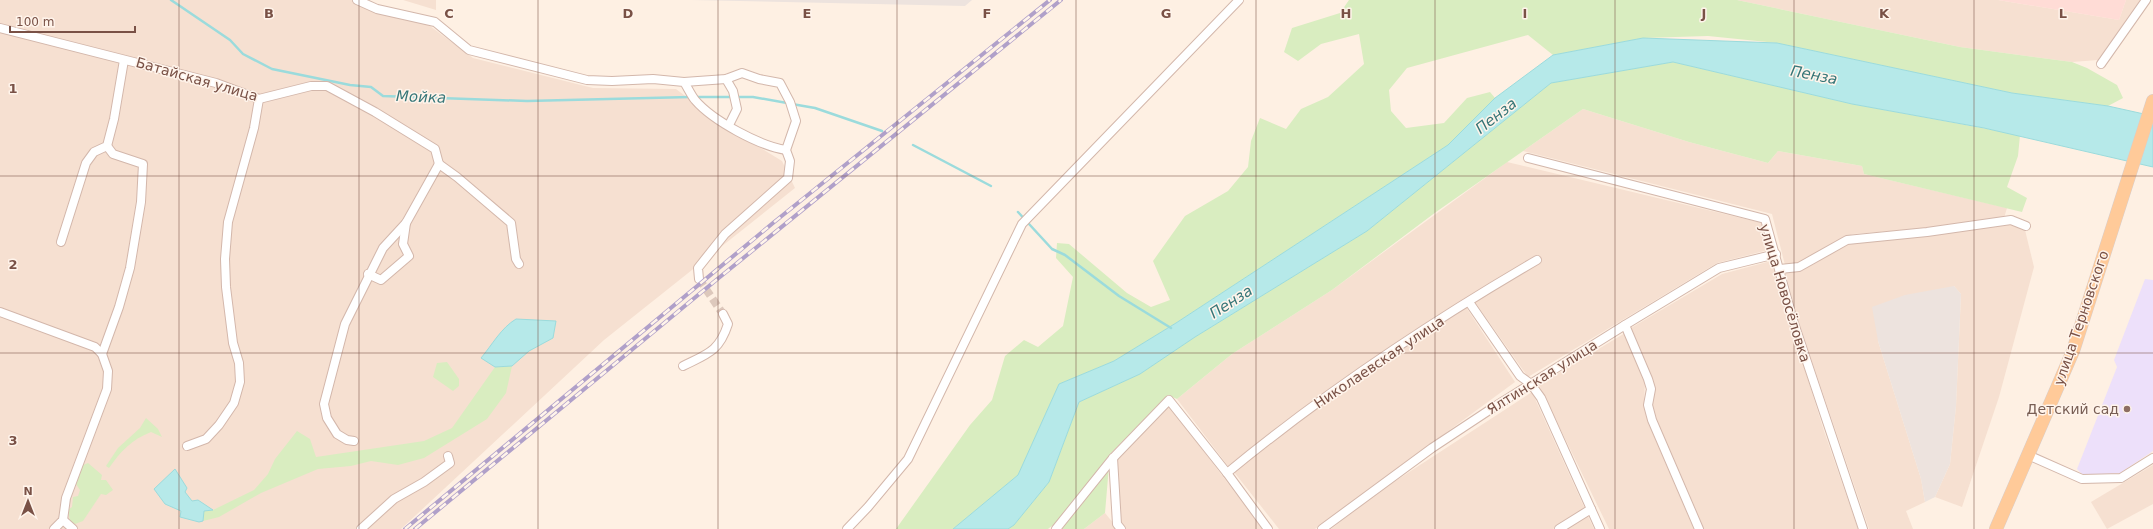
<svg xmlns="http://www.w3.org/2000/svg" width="2153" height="529" font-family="'DejaVu Sans',sans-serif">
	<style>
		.residential { fill: #f6e0d1 }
		.commercial { fill: #ffdcd6 }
		.industrial { fill: #ede3de }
		.education { fill: #ede0fa }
		.green { fill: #d9edc0 }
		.water { fill: #b6e9e9; stroke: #9bdbdc }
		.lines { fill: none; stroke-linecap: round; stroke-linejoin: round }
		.stream { stroke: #9bdbdc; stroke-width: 2.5 }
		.street-tunnel { stroke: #ddc8bc; stroke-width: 8; stroke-dasharray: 8 4; stroke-linecap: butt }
		.street-casing { stroke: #d3b7ab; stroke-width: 10 }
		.primary-casing { stroke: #d9cecb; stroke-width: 14 }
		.street { stroke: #fff; stroke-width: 8 }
		.primary { stroke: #ffca99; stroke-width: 13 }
		.rail-casing { stroke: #b0a0c9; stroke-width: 4 }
		.rail { stroke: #fff4eb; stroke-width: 2.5; stroke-dasharray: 8; stroke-linecap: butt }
		.grid { fill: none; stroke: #795146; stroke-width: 1; stroke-opacity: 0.55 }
		.education-dot { fill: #8d6e63; stroke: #fff4eb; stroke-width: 1.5 }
		.labels { text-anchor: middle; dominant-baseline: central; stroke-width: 3; stroke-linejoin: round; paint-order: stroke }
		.street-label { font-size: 14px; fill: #795146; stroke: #fff4eb }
		.education-label { font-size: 14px; fill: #785e54; stroke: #fff4eb; text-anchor: end }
		.water-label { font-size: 15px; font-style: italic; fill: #367678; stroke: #fff4eb }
		.grid-label { font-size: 13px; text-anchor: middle; font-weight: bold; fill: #795146; stroke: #fff4eb; stroke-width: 3; stroke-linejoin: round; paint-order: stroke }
	</style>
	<rect width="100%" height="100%" fill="#fef0e3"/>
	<g class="residential">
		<polygon points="0,0 356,0 430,26 473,58 593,88 676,89 726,127 782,161 795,188 604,340 401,529 0,529"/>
		<polygon points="403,0 436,0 436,10"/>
		<polygon points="1737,0 1998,0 2119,20 2126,0 2143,0 2098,60 2072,62 1960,47"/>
		<polygon points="1583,109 1689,142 1768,163 1778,151 1862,166 1864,174 2007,208 2004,218 1917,229 1853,234 1836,242 1798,263 1785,265 1772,214 1523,151"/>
		<polygon points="1507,162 1762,223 1768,250 1717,263 1528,377 1475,302 1541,262 1537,255 1476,292 1402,341 1282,423 1228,466 1177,399 1232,354 1332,290"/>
		<polygon points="2010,222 2025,230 2034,267 1999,397 1962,507 1935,497 1950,464 1956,406 1961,294 1954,286 1878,341 1921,479 1925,502 1906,511 1913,529 1869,529 1797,317 1785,271 1814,264 1845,245"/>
		<polygon points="1771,261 1824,431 1858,529 1703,529 1650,405 1652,379 1631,328 1722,274"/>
		<polygon points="1466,307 1515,382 1315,529 1279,529 1234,472 1285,429"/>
		<polygon points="1625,333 1645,380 1644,405 1648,422 1694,529 1609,529 1539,385"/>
		<polygon points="1532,392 1585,509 1553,529 1331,529 1380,491"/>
		<polygon points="1169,406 1263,529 1126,529 1120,522 1117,459"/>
		<polygon points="2153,465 2153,504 2107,529 2091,502"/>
		<polygon points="1105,513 1118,529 1084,529"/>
		<polygon points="1588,516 1594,529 1565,529"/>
	</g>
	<polygon class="commercial" points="1998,0 2126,0 2119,20"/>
	<g class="industrial">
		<polygon points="691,0 972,0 965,6"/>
		<polygon points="1954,286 1961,294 1956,406 1950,464 1935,497 1925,502 1921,479 1878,341 1872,307 1905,295"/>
	</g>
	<polygon class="education" points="2145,279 2153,280 2153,451 2120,473 2084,476 2077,469 2117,367 2114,360"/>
	<g class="green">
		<polygon points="1349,0 1737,0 1960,47 2072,62 2087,68 2117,85 2123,98 2108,106 2012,93 1777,43 1708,36 1643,38 1553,55 1528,35 1407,68 1389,90 1391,111 1406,128 1444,123 1467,98 1490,92 1495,98 1448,145 1176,323 1114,361 1059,384 1018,475 953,529 896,529 970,425 992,400 1005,356 1024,340 1038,347 1063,326 1073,277 1056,258 1057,243 1069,244 1127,293 1151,307 1170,300 1153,261 1185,216 1228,191 1248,167 1251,141 1260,118 1286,129 1301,109 1328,97 1364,64 1359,34 1321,44 1298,61 1284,52 1292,28 1340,13"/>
		<polygon points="1673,62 1852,104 2020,135 2018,156 2007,187 2027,198 2022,212 1864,174 1862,166 1778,151 1768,163 1689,142 1583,109 1436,212 1332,290 1232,354 1177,399 1168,395 1110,454 1105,513 1084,529 1056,529 1053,525 1048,529 1008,529 1014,525 1049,482 1079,402 1140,374 1195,337 1367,231 1551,83"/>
		<polygon points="447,362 459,379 459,386 453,391 433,377 437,363"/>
		<polygon points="512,366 506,393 487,419 424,458 398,465 371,461 351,466 318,469 261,493 219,517 203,521 204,511 213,510 254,490 268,474 275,459 297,431 310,439 316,457 424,441 452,428 495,367"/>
		<path d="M146,418l12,11 4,8 -11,-5c-20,8 -30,19 -42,36l-3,-2 12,-18 22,-20z"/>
		<polygon points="88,463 102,475 101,480 106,480 113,490 106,495 101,494 83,521 75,524 70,521 68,510 72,507 73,497 78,496 80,490 76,484 81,466"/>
	</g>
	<g class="water">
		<polygon points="1643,38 1777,43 2012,93 2108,106 2153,116 2153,167 1984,128 1852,104 1673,62 1551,83 1367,231 1195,337 1140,374 1079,402 1049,482 1014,525 1008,529 953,529 1018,475 1059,384 1114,361 1176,323 1448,145 1495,98 1553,55"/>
		<path d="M516,319l40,2 -3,17 -24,13 -17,15 -17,1 -14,-9c11,-13 20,-30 35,-39z"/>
		<polygon points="175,469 187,488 185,492 192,501 198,500 213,510 204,511 203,521 199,522 180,517 181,511 165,504 154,489"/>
	</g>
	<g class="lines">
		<g class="stream">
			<polyline points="171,0 230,40 243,54 272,69 350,85 371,87 383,96 527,101 690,97"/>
			<polyline points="695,97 753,97 787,103"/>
			<polyline points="792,104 815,108 882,131"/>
			<polyline points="913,145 991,186"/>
			<polyline points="1018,212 1052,249 1065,255 1119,296 1171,328"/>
		</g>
		<polyline class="street-tunnel" points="699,279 723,314"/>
		<g class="street-casing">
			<g id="street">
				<path d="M357,0l20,9 58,13 34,28 118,30 25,1 41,-2 31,3c4,6 7,13 11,18 18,21 65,46 91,50"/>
				<polyline points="0,28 216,83 259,99 311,86 327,86 375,112 435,149 439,164"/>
				<polyline points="2101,64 2146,0"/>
				<polyline points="726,79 733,91 737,109 729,125"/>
				<polyline points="684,82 726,79 742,73 759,79 780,83 790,102 796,121 786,150 790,161 788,178 725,234 698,268 699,279"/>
				<polyline points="1528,158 1765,219 1793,320 1863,529"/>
				<polyline points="439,164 457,177 511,223 516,259 519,264"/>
				<polyline points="61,242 86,163 94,152 107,146 114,119 124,60"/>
				<polyline points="1780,269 1799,267 1847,240 1927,232 2011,220 2026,226"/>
				<polyline points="368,274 381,280 409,256 403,244 406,223"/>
				<polyline points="1469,302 1520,376 1531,384 1541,398 1600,529"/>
				<polyline points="0,312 95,347 102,354"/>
				<polyline points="1625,325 1648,379 1651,389 1648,405 1652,420 1699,529"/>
				<path d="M683,366c24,-12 36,-14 45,-42l-5,-10"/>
				<polyline points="354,441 347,440 337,434 327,418 324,404 345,324 383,248 406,223 439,164"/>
				<polyline points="187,446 206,439 219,425 234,403 240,382 239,363 233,343 226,287 225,259 228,222 254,128 259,99"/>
				<polyline points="2028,455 2082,479 2121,478 2153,458"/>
				<polyline points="1113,458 1117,524 1121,529"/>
				<path d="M1227,473c97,-80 202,-150 310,-213"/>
				<polyline points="63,520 73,529"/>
				<polyline points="54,529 63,520 66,498 107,389 108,371 102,354 119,307 130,268 141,202 143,164 113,154 107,146"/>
				<polyline points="361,529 394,499 424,482 450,463 448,456"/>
				<polyline points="847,529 868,507 908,459 1022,224 1239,0"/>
				<polyline points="1056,529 1113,458 1169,400 1227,473 1268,529"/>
				<polyline points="1322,529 1432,448 1494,407 1625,325 1719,268 1776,254"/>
				<polyline points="1559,529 1591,509"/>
			</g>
		</g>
		<g class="primary-casing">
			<polyline id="primary" points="1996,529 2073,351 2153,101"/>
		</g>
		<use href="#street" class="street"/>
		<use href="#primary" class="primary"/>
		<g class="rail-casing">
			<g id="rail">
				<polyline points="405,529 773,223 1050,0"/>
				<polyline points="415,529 715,281 1061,0"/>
			</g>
		</g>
		<use href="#rail" class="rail"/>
	</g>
	<path class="grid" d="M179,0v529M359,0v529M538,0v529M718,0v529M897,0v529M1076,0v529M1256,0v529M1435,0v529M1615,0v529M1794,0v529M1974,0v529M0,176h2153M0,353h2153"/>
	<circle class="education-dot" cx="2127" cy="409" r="4"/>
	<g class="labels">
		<g class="street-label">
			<text transform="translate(197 79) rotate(16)">Батайская улица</text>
			<text transform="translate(1785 293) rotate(73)">улица Новосёловка</text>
			<text transform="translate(2081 318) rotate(-71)">улица Терновского</text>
			<text transform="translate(1379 362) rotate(-34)">Николаевская улица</text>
			<text transform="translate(1542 377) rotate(-32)">Ялтинская улица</text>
		</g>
		<g class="education-label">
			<text x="2119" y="409">Детский сад</text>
		</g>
		<g class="water-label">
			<text transform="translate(1814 75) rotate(11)">Пенза</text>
			<text transform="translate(421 97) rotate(2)">Мойка</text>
			<text transform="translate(1496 116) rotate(-38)">Пенза</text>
			<text transform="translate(1231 302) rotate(-33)">Пенза</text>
		</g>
	</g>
	<g class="grid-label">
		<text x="269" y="18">B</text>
		<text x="449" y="18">C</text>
		<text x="628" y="18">D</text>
		<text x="807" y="18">E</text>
		<text x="987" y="18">F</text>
		<text x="1166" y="18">G</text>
		<text x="1346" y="18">H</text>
		<text x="1525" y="18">I</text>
		<text x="1704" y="18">J</text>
		<text x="1884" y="18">K</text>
		<text x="2063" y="18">L</text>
		<text x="13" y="93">1</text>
		<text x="13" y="269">2</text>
		<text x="13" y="445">3</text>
	</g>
	<g transform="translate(28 501)" stroke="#fff4eb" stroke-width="3" paint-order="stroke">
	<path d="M0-3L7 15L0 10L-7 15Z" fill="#795146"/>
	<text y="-6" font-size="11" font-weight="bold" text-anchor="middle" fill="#795146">N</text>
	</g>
	<path d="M10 26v6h125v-6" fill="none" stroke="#795146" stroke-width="2"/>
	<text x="16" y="26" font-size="12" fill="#795146" stroke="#fff4eb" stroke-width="3" paint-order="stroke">100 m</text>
</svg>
